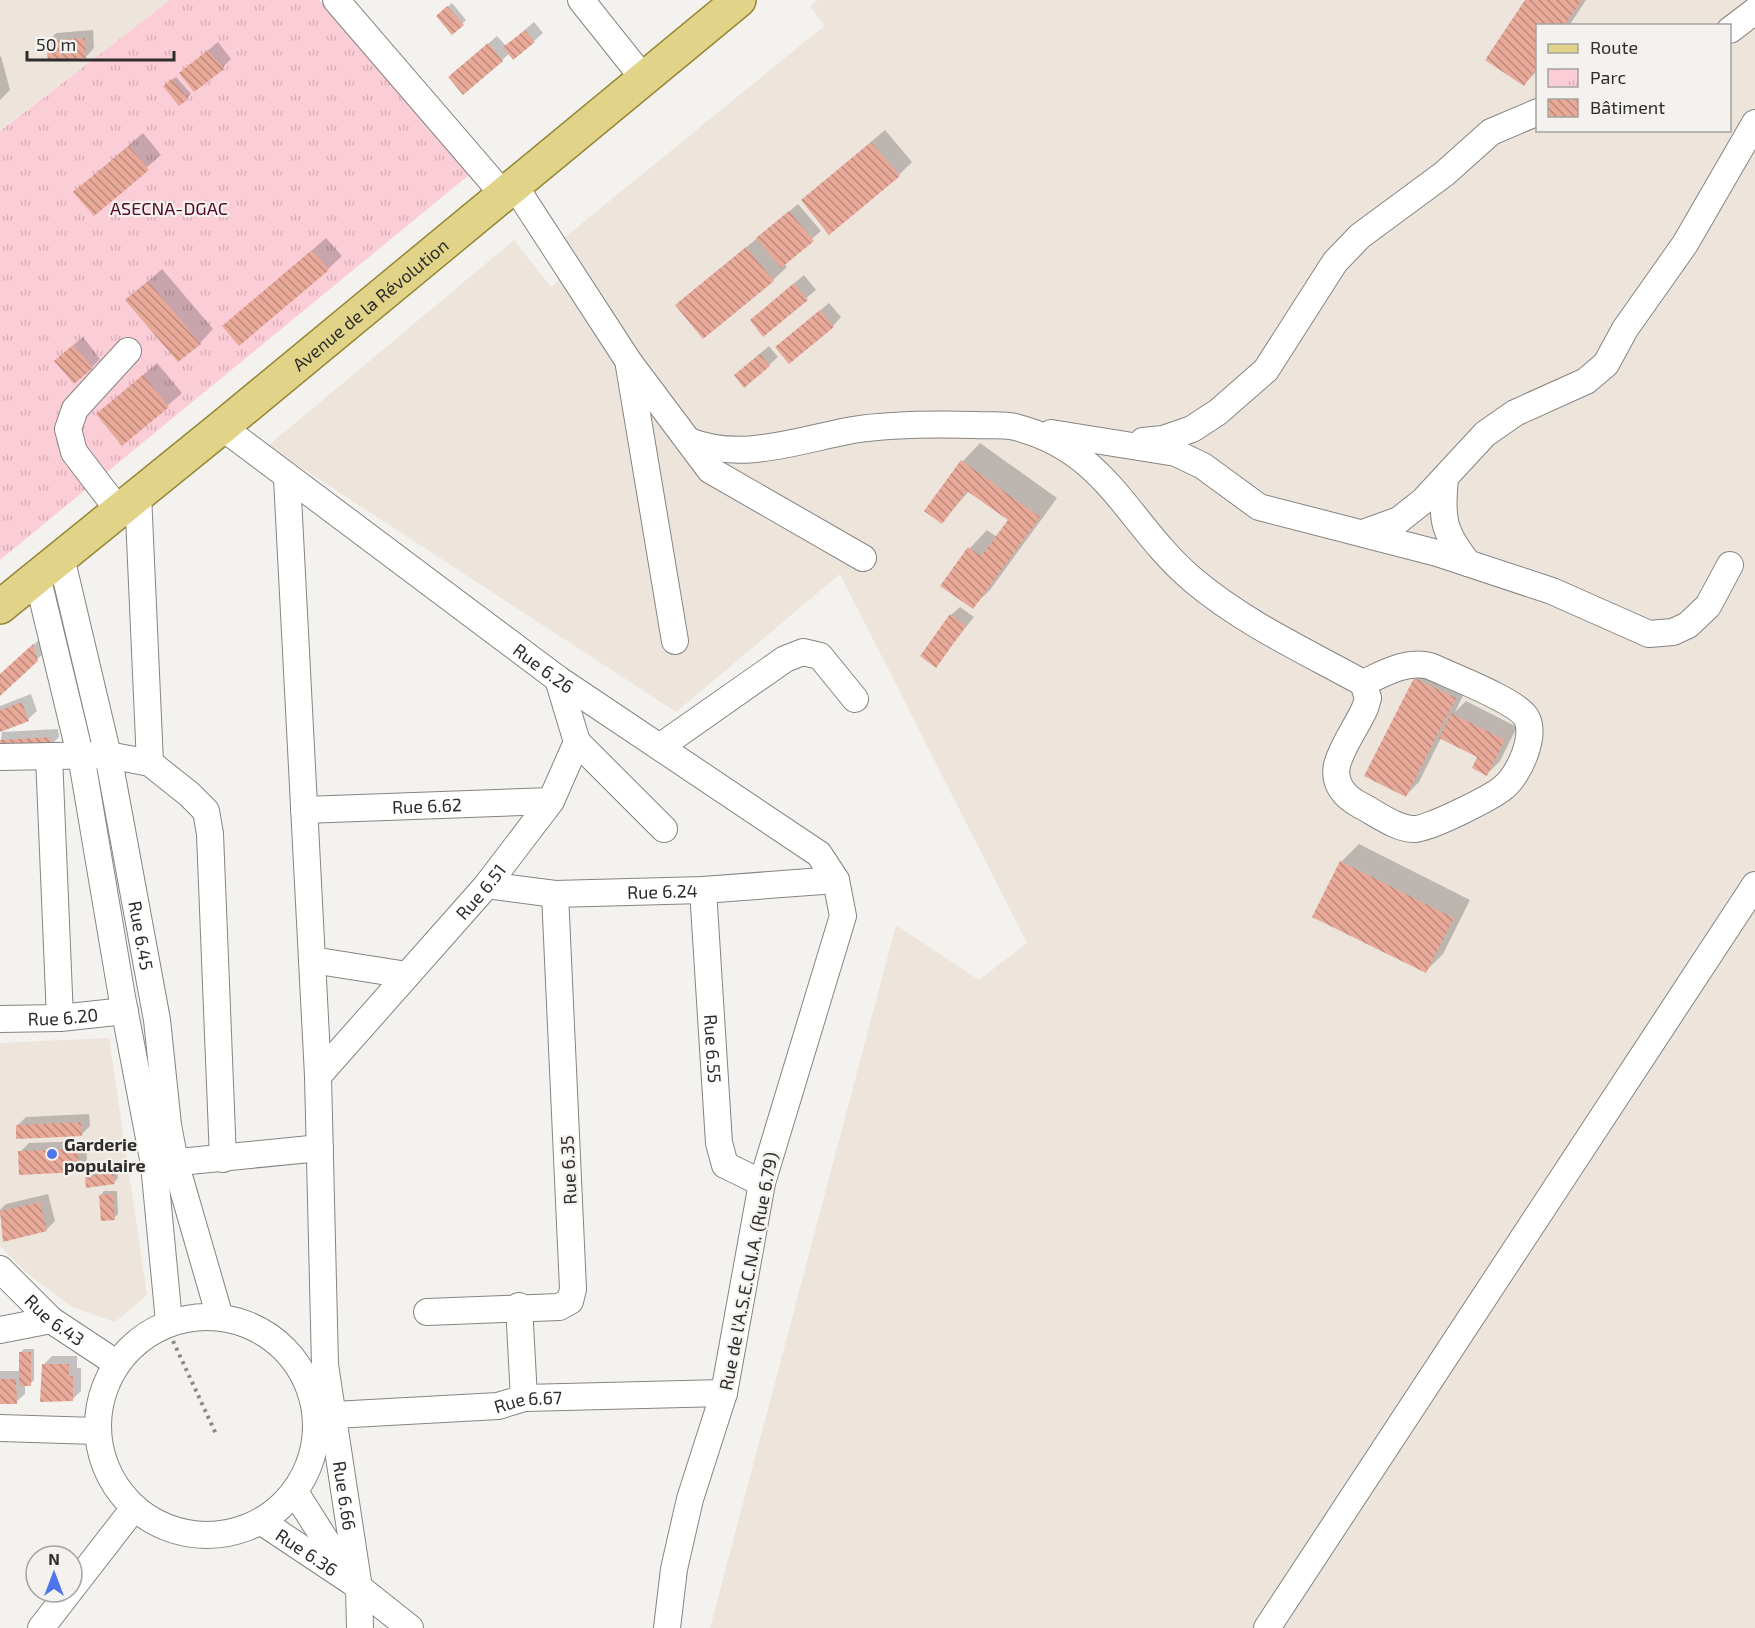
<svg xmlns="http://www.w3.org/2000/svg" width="1755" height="1628" font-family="'Exo 2',sans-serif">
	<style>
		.built { fill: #ede4dc; fill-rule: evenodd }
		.park { fill: url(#park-tufts) }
		.shadow { fill: #0003 }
		.building { fill: url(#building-back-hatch) }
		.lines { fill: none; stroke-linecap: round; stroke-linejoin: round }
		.minor-casing { stroke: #868482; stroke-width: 28 }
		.major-casing { stroke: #958736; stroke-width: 36 }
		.path { stroke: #8b8987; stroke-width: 4; stroke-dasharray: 3 4.5; stroke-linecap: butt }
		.minor { stroke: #fff; stroke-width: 26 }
		.major { stroke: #e1d489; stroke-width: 33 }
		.poi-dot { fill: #4e75e9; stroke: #f4f2ef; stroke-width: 2 }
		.labels { text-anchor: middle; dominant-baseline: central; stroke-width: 4.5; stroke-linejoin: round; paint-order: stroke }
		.park-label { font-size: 18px; fill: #550928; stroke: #f4f2ef }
		.street-label { font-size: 18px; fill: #2e2d2c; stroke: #f4f2ef }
		.poi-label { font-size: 18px; font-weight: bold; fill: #2e2d2c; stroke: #f4f2ef; text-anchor: start }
	</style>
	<defs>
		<pattern id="park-tufts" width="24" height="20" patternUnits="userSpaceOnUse" patternTransform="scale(1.5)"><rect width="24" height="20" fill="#fbcdd7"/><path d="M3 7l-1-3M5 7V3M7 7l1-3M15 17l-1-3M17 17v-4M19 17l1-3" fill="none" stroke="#d7b0b9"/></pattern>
		<pattern id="building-back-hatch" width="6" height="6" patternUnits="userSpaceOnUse" patternTransform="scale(1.5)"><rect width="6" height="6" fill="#e8a999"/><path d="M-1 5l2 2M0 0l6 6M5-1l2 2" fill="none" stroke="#bc8a7d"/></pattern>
	</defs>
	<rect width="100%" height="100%" fill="#f4f2ef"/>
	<g class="built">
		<polygon points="0,0 170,0 0,130"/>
		<path d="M818,0h937v1628h-1045l186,-703 83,55 48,-37 -187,-369 -164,138 -408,-266 246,-206 37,47 23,-20 -15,-25 265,-216 -14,-20zM1538,26h192v104h-192z"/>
		<polygon points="109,1038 147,1295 115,1322 72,1307 29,1275 0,1246 0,1043"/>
	</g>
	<polygon class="park" points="170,0 319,0 475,170 0,560 0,131"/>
	<g class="shadow">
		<polygon points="1527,0 1586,0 1569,26 1538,26 1538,70 1524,84"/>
		<polygon points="452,3 466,20 453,33 438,16"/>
		<polygon points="534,22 543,33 534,41 510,53 502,60 450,77 497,36 506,46"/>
		<polygon points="93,30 94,48 86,57 48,42 56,33"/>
		<polygon points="218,42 231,59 223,67 181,73"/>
		<polygon points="1,56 10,90 0,100 0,57"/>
		<polygon points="176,77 191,94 187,98 169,82"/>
		<polygon points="885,130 912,162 899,175 803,200"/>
		<polygon points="143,133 161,155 94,214 75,192"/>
		<polygon points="798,204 821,231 784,263 787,267 773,280 704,337 677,305"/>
		<polygon points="326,238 342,256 328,269 224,326"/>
		<polygon points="162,269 213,329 200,343 127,300"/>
		<polygon points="804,275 816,290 763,334 752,320"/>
		<polygon points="829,303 841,317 833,326 786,339"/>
		<polygon points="83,337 100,359 92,367 65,352"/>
		<polygon points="769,346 778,357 769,365 744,367"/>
		<polygon points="157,363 182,393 123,444 98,414"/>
		<polygon points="980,443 1057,498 990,590 972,607 970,548 987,530 997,537 1010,520 969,491 942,522 963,461"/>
		<polygon points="960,607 974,617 935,666 951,615"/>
		<polygon points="42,637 46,651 0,694 0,675"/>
		<polygon points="1428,665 1468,685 1455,712 1466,701 1517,727 1500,761 1487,774 1479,757 1441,738 1419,782 1406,795 1415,679"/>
		<polygon points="31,694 37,711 28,719 0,730 0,706"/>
		<polygon points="58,729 59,737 50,746 0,749 2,732"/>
		<polygon points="1359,844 1470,900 1443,954 1425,972 1341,862"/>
		<polygon points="89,1114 90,1126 81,1135 17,1126 26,1117"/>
		<polygon points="86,1141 87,1162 78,1171 20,1152 29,1143"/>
		<polygon points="117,1169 118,1178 114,1182 86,1177 90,1173"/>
		<polygon points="104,1191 117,1191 118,1214 114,1218 101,1195"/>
		<polygon points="48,1194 55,1221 46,1230 4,1240 0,1210 6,1204"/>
		<polygon points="24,1349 34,1349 34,1380 30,1384 25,1384 25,1394 16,1402 0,1403 0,1371 20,1371 20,1353"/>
		<polygon points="52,1356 77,1356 77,1368 81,1368 81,1391 73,1399 43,1365"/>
	</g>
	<g class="building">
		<polygon points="1525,0 1582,0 1564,26 1538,26 1538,66 1524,86 1485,60"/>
		<polygon points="447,6 464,25 452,35 436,16"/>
		<polygon points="525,30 535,42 513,60 503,47"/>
		<polygon points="85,38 86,58 48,61 46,41"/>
		<polygon points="488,43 503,61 463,95 448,77"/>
		<polygon points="208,50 224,69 194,92 179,73"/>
		<polygon points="172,79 188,99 179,106 163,86"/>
		<polygon points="871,142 900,176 829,235 801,200"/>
		<polygon points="129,146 149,170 94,216 73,192"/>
		<polygon points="789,211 814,241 781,268 756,238"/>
		<polygon points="746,247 774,281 703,339 675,305"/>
		<polygon points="312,250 329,270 239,346 222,326"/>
		<polygon points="148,281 201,344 178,362 125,300"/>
		<polygon points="794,283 808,300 763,337 750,320"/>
		<polygon points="820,310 834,327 789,364 775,347"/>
		<polygon points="73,345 93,368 74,384 54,361"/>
		<polygon points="760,354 770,366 744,388 734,375"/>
		<polygon points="143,375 169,407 122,446 96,414"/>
		<polygon points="961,460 1040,517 973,609 940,586 968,547 981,556 1008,520 967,491 942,524 924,511"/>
		<polygon points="950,614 966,626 936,668 920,656"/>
		<polygon points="33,644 38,661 0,696 0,674"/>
		<polygon points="1414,678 1456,698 1406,797 1364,776"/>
		<polygon points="22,702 29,721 0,732 0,710"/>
		<polygon points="1451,713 1505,740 1487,776 1472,768 1477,757 1439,738"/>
		<polygon points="50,737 51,747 0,750 0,740"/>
		<polygon points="1340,861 1454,918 1426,973 1312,917"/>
		<polygon points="81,1122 82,1136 16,1139 16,1125"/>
		<polygon points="78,1149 79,1172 19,1175 18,1151"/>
		<polygon points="113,1172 115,1184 86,1188 85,1177"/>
		<polygon points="113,1194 115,1220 101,1221 99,1195"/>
		<polygon points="40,1202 47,1231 3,1242 0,1211"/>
		<rect x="19" y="1352" width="12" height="34"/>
		<polygon points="42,1364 69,1364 69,1376 73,1376 73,1401 40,1402"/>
		<polygon points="0,1379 16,1379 17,1404 0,1404"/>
	</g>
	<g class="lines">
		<g class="minor-casing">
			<g id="minor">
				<polyline points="336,0 503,194"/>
				<polyline points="581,0 644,79"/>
				<polyline points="1730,30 1755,11"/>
				<polyline points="514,185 629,362 710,470 863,558"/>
				<polyline points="629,366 675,641"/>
				<path id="s1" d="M222,427l336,252 261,175 17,26 7,36 -81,267 -38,210 -34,106 -16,70 -7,59"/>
				<polyline points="1051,433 1176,453 1203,466 1259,507 1437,553 1552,591 1649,634 1673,632 1688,625 1708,606 1730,565"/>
				<path d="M689,441c54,21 109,-1 164,-11 39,-6 81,-6 122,-5 13,1 28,-1 40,2 93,23 112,97 178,153 51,43 112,71 170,103 22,-10 43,-23 67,-17 21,10 85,34 96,51 11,18 -7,58 -22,70 -11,10 -77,43 -90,42 -18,0 -38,-16 -54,-24 -15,-8 -27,-21 -23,-40 5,-19 20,-39 28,-57l3,-10 -5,-15"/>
				<polyline points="1143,441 1163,439 1192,429 1218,412 1266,370 1335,262 1360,236 1444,174 1491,132 1538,112"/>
				<path id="s2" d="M287,478l31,598 7,289 34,223 1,40"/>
				<path d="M1445,479c-4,39 -2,53 23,84"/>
				<polyline points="138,494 150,763"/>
				<polyline points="119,511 74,452 68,429 75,409 128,351"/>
				<polyline points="1363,533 1399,520 1423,501 1485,434 1515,413 1586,381 1606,364 1625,329 1685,244 1755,123"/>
				<path id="s3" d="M61,557l48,203 48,260 11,105 7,37 44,152"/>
				<polyline points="37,576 83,767 122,997 154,1164 169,1322"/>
				<polyline points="577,742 664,829"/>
				<polyline points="661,746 785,659 803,652 820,656 855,699"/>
				<polyline points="49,756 60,1018"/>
				<polyline points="0,757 108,755 150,763 189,794 206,811 210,834 223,1159"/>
				<path id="s4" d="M304,810l247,-9"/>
				<path id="s5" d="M487,885l68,9 148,-4 133,-10"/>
				<path id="s6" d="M703,890l16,253 6,22 37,18"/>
				<polyline points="312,960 407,975"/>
				<path id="s7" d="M0,1019l60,-1 65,-7"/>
				<path id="s8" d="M318,1076l169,-191 64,-84 26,-59 -19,-63"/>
				<polyline points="159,1164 320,1148"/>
				<path id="s9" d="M0,1269l51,51 65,43"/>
				<polyline points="519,1306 524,1398"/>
				<polyline points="427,1312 559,1307 570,1301 573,1289 555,894"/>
				<circle cx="207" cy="1426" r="109"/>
				<polyline points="0,1330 51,1320"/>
				<path id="s10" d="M334,1415l164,-9 26,-8 200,-5"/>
				<polyline points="0,1428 96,1431"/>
				<polyline points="295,1492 347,1574"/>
				<path id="s11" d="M262,1522l90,60 58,46"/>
				<polyline points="72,1588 134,1508"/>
				<polyline points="41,1628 69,1592"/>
				<polyline points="1267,1628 1755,885"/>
			</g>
		</g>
		<g class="major-casing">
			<g id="major">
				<path id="s12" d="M0,607l222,-180 517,-427"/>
			</g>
		</g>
		<polyline class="path" points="173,1341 216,1434"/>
		<use href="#minor" class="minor"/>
		<use href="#major" class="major"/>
	</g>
	<circle class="poi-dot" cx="52" cy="1154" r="6"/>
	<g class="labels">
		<g class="park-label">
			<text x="169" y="208">ASECNA-DGAC</text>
		</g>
		<g class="street-label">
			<text stroke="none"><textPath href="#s12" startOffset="478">Avenue de la Révolution</textPath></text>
			<text stroke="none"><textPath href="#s1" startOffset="402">Rue 6.26</textPath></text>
			<text stroke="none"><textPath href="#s4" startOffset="123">Rue 6.62</textPath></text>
			<text stroke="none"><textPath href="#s8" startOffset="246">Rue 6.51</textPath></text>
			<text stroke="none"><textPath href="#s5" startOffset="176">Rue 6.24</textPath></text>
			<text stroke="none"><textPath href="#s3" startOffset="387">Rue 6.45</textPath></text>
			<text stroke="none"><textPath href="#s7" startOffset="63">Rue 6.20</textPath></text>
			<text stroke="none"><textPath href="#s6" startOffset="159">Rue 6.55</textPath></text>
			<text transform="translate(568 1170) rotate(-93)">Rue 6.35</text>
			<text transform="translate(748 1271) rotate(-79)">Rue de l'A.S.E.C.N.A. (Rue 6.79)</text>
			<text stroke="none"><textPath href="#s9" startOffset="75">Rue 6.43</textPath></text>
			<text stroke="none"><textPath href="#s10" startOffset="195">Rue 6.67</textPath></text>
			<text stroke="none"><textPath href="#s2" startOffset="1020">Rue 6.66</textPath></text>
			<text stroke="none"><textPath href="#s11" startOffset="54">Rue 6.36</textPath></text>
		</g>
		<g class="poi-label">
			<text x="64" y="1144">Garderie<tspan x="64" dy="21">populaire</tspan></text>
		</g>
	</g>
	<rect x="1536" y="24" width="195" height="108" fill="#f4f2ef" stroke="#a5a3a1" stroke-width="1.5"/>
	<rect x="1548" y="44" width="30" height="9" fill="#e1d489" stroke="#a5a3a1" stroke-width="1.5"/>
	<text x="1590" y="54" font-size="18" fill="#2e2d2c">Route</text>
	<rect x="1548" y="69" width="30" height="18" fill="url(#park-tufts)" stroke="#a5a3a1" stroke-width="1.5"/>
	<text x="1590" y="84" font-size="18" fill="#2e2d2c">Parc</text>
	<rect x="1548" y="99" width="30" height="18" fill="url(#building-back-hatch)" stroke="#a5a3a1" stroke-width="1.5"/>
	<text x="1590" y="114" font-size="18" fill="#2e2d2c">Bâtiment</text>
	<g transform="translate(54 1574)"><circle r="28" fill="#f4f2ef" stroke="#a5a3a1" stroke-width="1.5"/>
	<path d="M0-4.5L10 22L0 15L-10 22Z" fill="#4e75e9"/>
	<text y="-9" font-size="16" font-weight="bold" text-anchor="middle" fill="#2e2d2c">N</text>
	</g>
	<path d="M27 51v9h147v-9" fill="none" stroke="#2e2d2c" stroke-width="3"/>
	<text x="36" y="51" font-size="18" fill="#2e2d2c" stroke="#f4f2ef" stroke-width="4.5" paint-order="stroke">50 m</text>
</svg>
